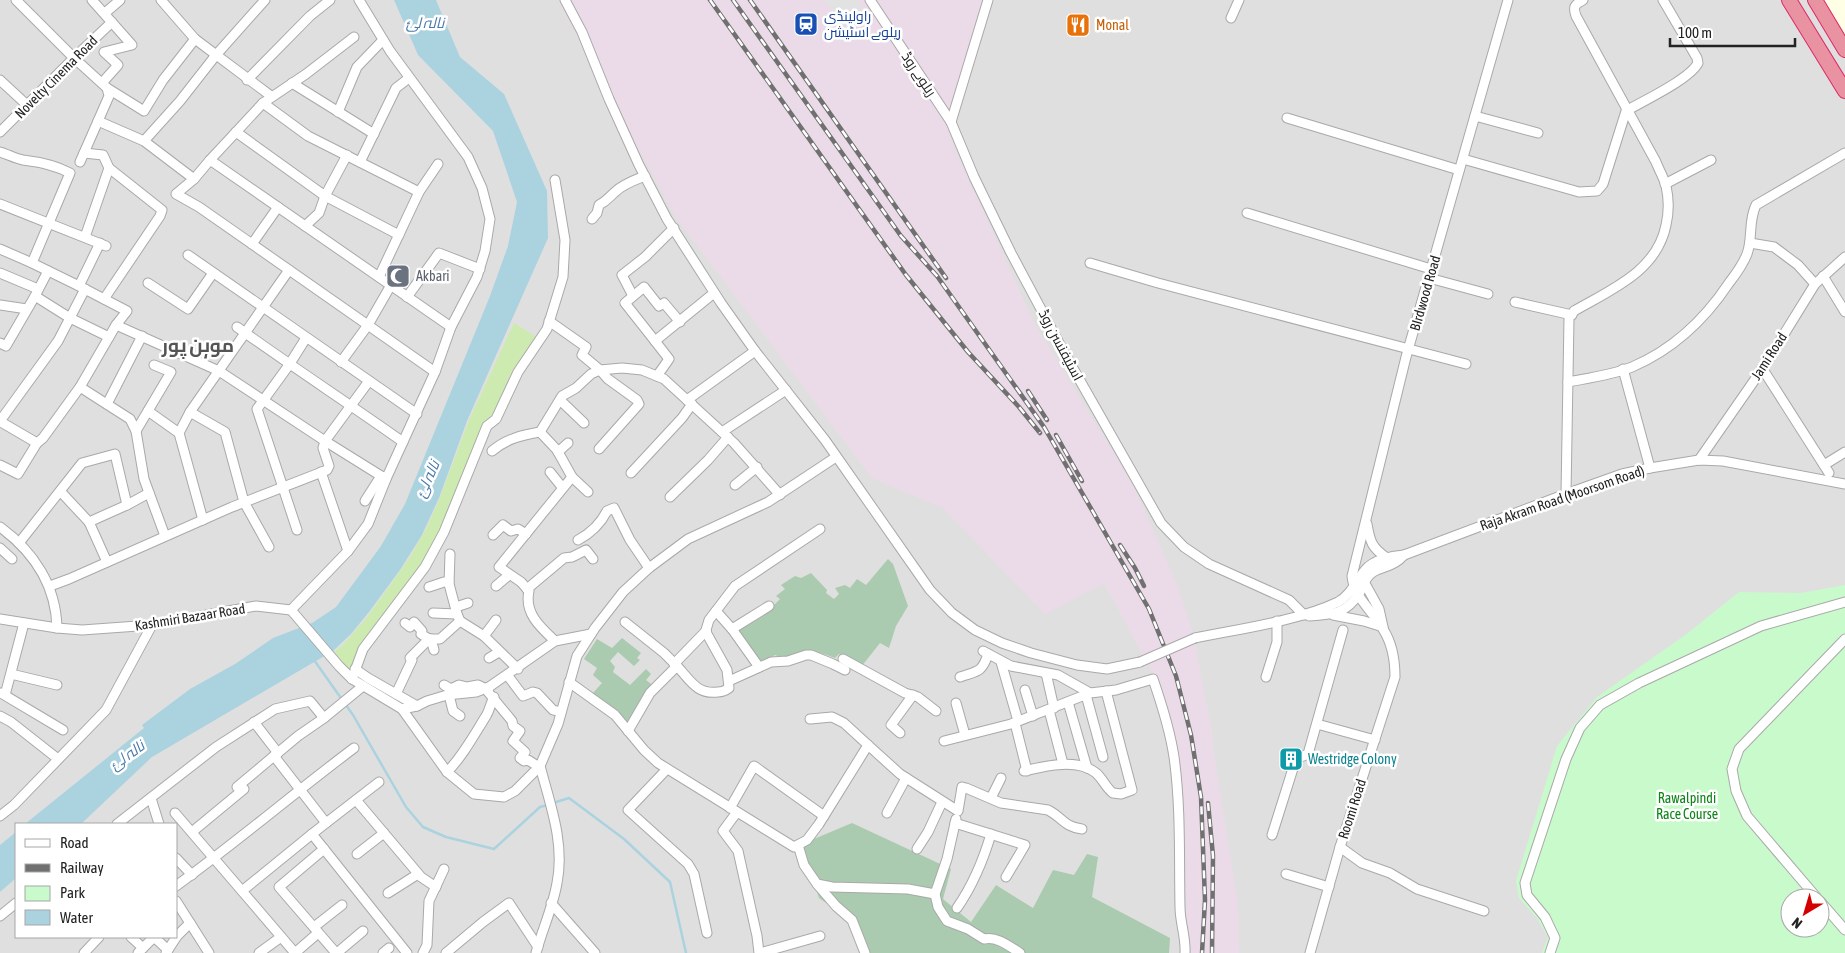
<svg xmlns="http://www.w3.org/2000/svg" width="1845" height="953" font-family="'Asap Condensed',Cairo,sans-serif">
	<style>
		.residential { fill: #e0dfdf; fill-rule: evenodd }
		.industrial { fill: #ebdbe8 }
		.education { fill: #ffffe5 }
		.grass { fill: #cdebb0 }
		.cemetery { fill: #aacbaf }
		.park { fill: #c8facc; fill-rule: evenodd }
		.parking { fill: #e2e2e2 }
		.water { fill: #aad3df }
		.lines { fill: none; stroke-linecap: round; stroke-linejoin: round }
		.stream { stroke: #aad3df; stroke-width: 2.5 }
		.minor-casing { stroke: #a9a9a9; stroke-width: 11 }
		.highway-casing { stroke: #dc2a67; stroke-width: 16 }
		.minor { stroke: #fff; stroke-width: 9 }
		.highway { stroke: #e892a2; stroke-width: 14 }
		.rail-casing { stroke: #707070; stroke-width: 4.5 }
		.rail { stroke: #fff; stroke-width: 2.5; stroke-dasharray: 8; stroke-linecap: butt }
		.minor-bridge-casing { stroke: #a9a9a9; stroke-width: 11; stroke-linecap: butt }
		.minor-bridge { stroke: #fff; stroke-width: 9 }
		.labels { text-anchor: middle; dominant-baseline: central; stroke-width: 5; stroke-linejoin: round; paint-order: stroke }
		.transit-label { font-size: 14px; fill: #164399; stroke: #fff; text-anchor: start }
		.food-label { font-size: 14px; fill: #c56008; stroke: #fff; text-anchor: start }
		.street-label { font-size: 14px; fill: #222; stroke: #fff }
		.worship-label { font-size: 14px; fill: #5b616d; stroke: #fff; text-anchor: start }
		.culture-label { font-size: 14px; fill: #0d838f; stroke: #fff; text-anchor: start }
		.park-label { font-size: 14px; fill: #0c8416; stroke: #fff }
		.water-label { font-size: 15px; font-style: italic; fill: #4a7aab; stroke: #fff }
		.district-label { font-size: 19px; font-weight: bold; fill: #555; stroke: #fff }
	</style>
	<rect width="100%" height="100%" fill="#f2efe9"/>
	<path class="residential" d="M0,0h1845v953h-1845zM16,824h160v113h-160zM1790,898h30v30h-30z"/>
	<polygon class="industrial" points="558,0 991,0 980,45 949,136 1034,323 1133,485 1178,587 1193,634 1211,727 1215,761 1238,904 1239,953 1184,953 1186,926 1185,818 1162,690 1104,583 1045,614 943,508 872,478 675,216"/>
	<polygon class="education" points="1818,0 1845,0 1845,43"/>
	<path class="grass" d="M514,323l24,15c-15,17 -34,40 -37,63l-76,162 -46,60 -11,13 -18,34 -16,-18 10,-8 24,-28 42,-59 16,-28 13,-29 30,-80z"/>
	<g class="cemetery">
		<path d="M888,559l5,5 15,42 -12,20 -7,22 -9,-5 -19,24 -22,-13 -4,4c-21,-8 -28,-7 -48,2l-12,-5 -15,9 -23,-34 36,-24 7,-7 -4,-3 9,-7 -4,-4 14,-9 6,2 10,-5 16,17 -1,3 8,6 5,-5 -4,-6 10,-3 5,3 7,-9 9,6z"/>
		<polygon points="622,638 641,653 637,658 640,660 634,666 618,652 610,661 615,667 613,672 630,685 646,669 651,674 646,680 655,687 629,724 593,693 602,683 593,675 597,668 584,659 597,639 612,648"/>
		<polygon points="852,823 951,869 943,899 971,922 996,885 1033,908 1053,870 1074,875 1087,854 1098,857 1092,897 1170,938 1169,953 861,953 845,916 819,898 802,844"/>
	</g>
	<path class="park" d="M1845,585v368h-303l6,-16 -11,-19 -18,-20 -3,-17 41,-135 40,-49 91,-64 51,-41 62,1zM1790,898h30v30h-30z"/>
	<polygon class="parking" points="825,0 857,0 866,14 844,29"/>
	<g class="water">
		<polygon points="394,0 436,0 460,57 504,94 547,191 548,238 467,421 439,498 422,535 400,570 369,612 351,634 333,651 152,757 81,824 25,824 144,728 142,725 190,689 235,664 273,638 312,623 336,607 381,546 405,504 490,296 508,246 517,202 493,131 418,55"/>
		<polygon points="16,832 16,878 0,892 0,845"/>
	</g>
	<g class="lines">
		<g class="stream">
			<polyline points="314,660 353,715 406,807 423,827 446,837 494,849 540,807 548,805"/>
			<polyline points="553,803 569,798 624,839 670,882 686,953"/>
		</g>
		<g class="minor-casing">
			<g id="minor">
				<polyline points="16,0 74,58 107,88 109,96 80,162"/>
				<polyline points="92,0 132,45 104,52 118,65 102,83"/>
				<polyline points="161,0 195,39 271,96"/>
				<polyline points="565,0 582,32 609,99 639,165 667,219 721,303 755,351 825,440 930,590 952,613 975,630 1002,643 1031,653 1077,665 1107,669 1140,662"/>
				<polyline points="870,0 951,122"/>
				<polyline points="988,0 951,122 974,177 1011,253 1066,356 1161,523 1184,547 1209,564 1289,600 1304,615"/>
				<polyline points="105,13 120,0"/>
				<polyline points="1231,18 1239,0"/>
				<polyline points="354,37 306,74 263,103 210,160 194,179 176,194 199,207 435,372"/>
				<polyline points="0,80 27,105"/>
				<polyline points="247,80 310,16 330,0"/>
				<polyline points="292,83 374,134"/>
				<polyline points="107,88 144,111 163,80 195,39"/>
				<polyline points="263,103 308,136 419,192"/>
				<polyline points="338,112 357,67 383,40"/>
				<polyline points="1475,116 1538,133"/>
				<polyline points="1287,118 1459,170"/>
				<polyline points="98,121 144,141 194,179"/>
				<polyline points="0,132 74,58 112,22"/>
				<polyline points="236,132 325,196 347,155"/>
				<polyline points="144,141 180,101 216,55 265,0"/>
				<path d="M0,152c7,2 16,7 23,8 17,2 32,5 47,13l-38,90 47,23 48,25 -11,14 103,46 106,70 61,38"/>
				<polyline points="84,153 103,155 109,168 162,210 160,216 104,299"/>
				<path d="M1463,159l116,33 18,-1 6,-7 23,-73c17,-10 64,-32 72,-48l-1,-5 -34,-58"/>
				<polyline points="210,160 451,327"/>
				<polyline points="360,162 396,88 409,78"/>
				<polyline points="1665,184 1711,160"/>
				<polyline points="0,204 106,246"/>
				<polyline points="1247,213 1431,269"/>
				<path d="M592,219l5,-6 2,-8c8,-4 10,-8 16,-13 8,-8 20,-12 30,-16"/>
				<polyline points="305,226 319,213 325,196 399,235"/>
				<polyline points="85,237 109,168"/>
				<polyline points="1750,243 1774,247 1798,265 1815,284"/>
				<polyline points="252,244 278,207"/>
				<polyline points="0,249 32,263"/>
				<polyline points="188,255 417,414"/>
				<polyline points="1090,263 1158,283 1466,364"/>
				<polyline points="48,271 35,296 70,318 109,337"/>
				<polyline points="0,273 38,289"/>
				<polyline points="1823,276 1845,312"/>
				<polyline points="379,277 419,192 438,164"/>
				<polyline points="1429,278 1488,294"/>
				<polyline points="148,283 188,309 213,273"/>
				<polyline points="79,286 100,243"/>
				<polyline points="633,296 622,275 645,257 674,228"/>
				<polyline points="407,297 439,253 480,269"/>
				<polyline points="1515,302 1572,315"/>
				<polyline points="0,305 27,309"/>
				<polyline points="549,321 586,347 582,355 600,370 608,379 637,400 639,404 599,449"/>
				<path d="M237,327c54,39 111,76 166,115"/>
				<polyline points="655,341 625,303 644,287 659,306 664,303 680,322"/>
				<polyline points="0,343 6,346 35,296"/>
				<polyline points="341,362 368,325 391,285"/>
				<polyline points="1762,368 1829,473"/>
				<polyline points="1623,369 1650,468"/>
				<polyline points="657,376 669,359 655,341 714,293"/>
				<path d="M1568,382c21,-4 44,-7 64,-15 40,-17 73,-48 97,-84 7,-9 14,-19 18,-29 6,-16 1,-33 9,-49l89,-52"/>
				<polyline points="80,387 130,419 136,431 171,372 154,365"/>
				<polyline points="560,400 584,423"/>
				<polyline points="687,400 755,351"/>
				<polyline points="107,404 142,336"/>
				<polyline points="148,411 179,433"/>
				<polyline points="190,412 289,270"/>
				<polyline points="0,421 58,341 85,289"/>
				<polyline points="1,422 37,443 43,438 80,387 116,325"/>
				<polyline points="136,431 144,479 165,536"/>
				<path d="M540,432l17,18 15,27 -73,90 22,15 8,9c-5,22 11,36 26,50"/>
				<polyline points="722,432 786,390"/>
				<path d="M492,451c14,-12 30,-16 48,-19l22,-36 14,-8 15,-14 9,-4 22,-2 20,2 22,9 70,64 46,52"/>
				<polyline points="558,452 568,443"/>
				<polyline points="1699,460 1765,365 1815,284 1845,257"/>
				<polyline points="0,465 18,474 37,443"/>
				<polyline points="1824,465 1845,452"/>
				<polyline points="321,472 348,551"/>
				<polyline points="550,472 562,487"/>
				<polyline points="631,473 682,418 692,404"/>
				<polyline points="572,477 588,492"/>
				<polyline points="735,485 757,467"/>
				<path d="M1566,494l3,-176 5,-7c38,-22 83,-40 92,-86 3,-13 3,-26 0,-39 -2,-8 -7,-16 -10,-24l-80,-146c-3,-9 -2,-11 7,-16"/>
				<polyline points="670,497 708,460 728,437"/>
				<polyline points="365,501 381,476"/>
				<polyline points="127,505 149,493"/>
				<polyline points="203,520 179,433 190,412 225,432 244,502 269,547"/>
				<polyline points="89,522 107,562"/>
				<path d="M1367,524c3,18 5,24 20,34"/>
				<path d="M0,527c34,25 56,59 57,101"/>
				<polyline points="297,530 257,409 289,365 306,338"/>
				<polyline points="493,535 503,525 511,531 518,529 526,534"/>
				<path d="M578,540c13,-7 22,-15 29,-29l7,-3 16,32 19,28"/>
				<polyline points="19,543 82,463 115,454 127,505 89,522 60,491"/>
				<polyline points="0,548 12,559"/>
				<polyline points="450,554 449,584 457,614 460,621 484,636 518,669"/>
				<polyline points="1363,580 1379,609 1383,627"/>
				<polyline points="50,586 69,579 232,507 327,470 329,466 323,448 325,441 369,381"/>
				<polyline points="496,586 509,575"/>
				<polyline points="429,587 444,582 449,582"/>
				<polyline points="527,589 564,558 572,557 586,550 593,559"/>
				<polyline points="456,607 468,603"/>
				<polyline points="291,610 339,666 352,679 402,709 447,772 474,794 504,797 515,791 540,766 558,724 577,656 595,628 623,592 649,568 688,539 768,502 836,457"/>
				<polyline points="291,610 348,551 368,524 386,479 435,372 451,327 477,277 485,251 490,219 482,188 468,157 390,51 359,0"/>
				<polyline points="716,611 732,629 759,667"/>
				<polyline points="433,613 457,614"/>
				<polyline points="1333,615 1364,621 1383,627"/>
				<path d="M1309,616c22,-1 38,-2 51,-24 3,-7 6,-16 13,-20 11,-6 22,-6 31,-17"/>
				<polyline points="0,619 57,628 82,630 152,625 256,606 291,610"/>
				<polyline points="625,622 664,653 677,666"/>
				<polyline points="405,623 410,627 414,622 422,631 421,634 429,639"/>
				<polyline points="732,629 769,606"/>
				<polyline points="484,636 496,620"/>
				<path d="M1195,638c44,-9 103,-17 143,-36 13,-7 18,-21 27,-32 8,-10 26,-14 39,-15l162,-61 56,-20 28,-6 49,-8 24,1 122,23"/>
				<polyline points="431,639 434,650"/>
				<polyline points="983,651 1011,666 1058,675 1090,693"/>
				<polyline points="489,658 499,652"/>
				<polyline points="843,659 905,693 918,697 936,711"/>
				<polyline points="1001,662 1018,721"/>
				<polyline points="674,664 706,631"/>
				<polyline points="355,669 368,678 417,706"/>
				<polyline points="1046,673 1054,708"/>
				<polyline points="11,674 57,685"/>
				<polyline points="508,676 523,696 533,692 537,693 553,710 561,712"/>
				<path d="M960,677c17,-6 22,-4 28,-23"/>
				<polyline points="1266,677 1277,642 1277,621"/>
				<polyline points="352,679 363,649 425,567 444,532 487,426 496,419 518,372 547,329 563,277 565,240 555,180"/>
				<polyline points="729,681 771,662 788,661 806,655 811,655 833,664 845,670"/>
				<path d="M569,682l46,33 29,35 14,13 136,84 13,-7 12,-16 49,-79 32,29 58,37 4,-24 4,1 35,15 47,7c14,7 16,17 34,19"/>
				<polyline points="444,685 451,689 459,685 467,687 478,685 486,689"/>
				<polyline points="489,687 488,692 512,721 513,726 520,731 513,741 525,752 520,758 524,761 528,760 539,767"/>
				<polyline points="1025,690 1033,716"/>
				<polyline points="1,693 63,730"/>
				<polyline points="396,694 412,660 410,658 429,639 440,639 460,621"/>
				<polyline points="5,695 24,623"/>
				<polyline points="449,695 453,711 460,716"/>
				<polyline points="1086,695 1103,757"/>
				<polyline points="1068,702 1087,768"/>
				<polyline points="956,703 965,735"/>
				<polyline points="402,709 417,706 427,701 447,695 476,692 489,687 555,641 591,634"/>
				<polyline points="1049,710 1063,764"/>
				<polyline points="0,716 11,722 58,759"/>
				<polyline points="324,718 298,736 274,756 326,823 312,834 407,953"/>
				<polyline points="810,719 832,717 844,723 868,745"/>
				<polyline points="254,722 278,753"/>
				<polyline points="1015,723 1027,771"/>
				<polyline points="1317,724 1375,740"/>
				<path d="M628,731l22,-38 27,-27c13,14 20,29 41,26 5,0 7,-1 11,-4l-2,-18 -20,-36 -1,-4 3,-10 26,-34 85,-57"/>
				<polyline points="900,733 891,725 913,695"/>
				<path d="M944,741l67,-17 79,-31 26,-3 37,-11c9,26 17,51 21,78 7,50 5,101 6,150 0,16 6,30 5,46"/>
				<polyline points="667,769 628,810 688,864 694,874 707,933"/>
				<path d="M1024,771c21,-5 53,-13 72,2 7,6 10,15 17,20l8,1 11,-4 -26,-99"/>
				<path d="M447,772c16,-16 27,-37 39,-56 4,-6 4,-12 8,-19"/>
				<polyline points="237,787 274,756"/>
				<polyline points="151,798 159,824"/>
				<polyline points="991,798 1001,778"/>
				<polyline points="356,800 421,877 436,887"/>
				<polyline points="730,808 754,766 824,816"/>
				<polyline points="737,812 723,831 738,851 757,936 759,953"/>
				<polyline points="175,813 242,891"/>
				<polyline points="887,813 906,778"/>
				<polyline points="0,816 14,805 106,710 152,625"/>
				<polyline points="326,823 379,782"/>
				<polyline points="955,823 1025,845 1006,877"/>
				<polyline points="117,824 216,747 275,709 310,701 324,718 363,686"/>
				<polyline points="192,832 244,789"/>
				<polyline points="312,834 242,891 295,953 318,933"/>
				<polyline points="1272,835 1296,759 1308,754 1343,630"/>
				<path d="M798,845l6,20 13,19 15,3 76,2 27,5 3,13 9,14 21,8 16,10c13,-3 25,7 36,14"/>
				<polyline points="1340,847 1362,863 1390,873 1417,889 1484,911"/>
				<polyline points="324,849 279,887 336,953"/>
				<polyline points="917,849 928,832 942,802"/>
				<polyline points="357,854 384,833"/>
				<polyline points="176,858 192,875"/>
				<polyline points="1286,874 1329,887"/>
				<polyline points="817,884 836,906 852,920 865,953"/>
				<path d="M176,886c61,-44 118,-93 178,-138"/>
				<polyline points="388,893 418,874"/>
				<polyline points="935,894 947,859 956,819"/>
				<polyline points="1817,898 1747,816 1736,791 1732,769 1739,749 1845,639"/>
				<polyline points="1820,901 1845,930"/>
				<polyline points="551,903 595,953"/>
				<path d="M957,908c16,-23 26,-47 34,-74"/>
				<polyline points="0,916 16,903"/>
				<polyline points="190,923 209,953"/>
				<polyline points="314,927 342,905"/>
				<polyline points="131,937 143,948"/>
				<polyline points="84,953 99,937"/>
				<polyline points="138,953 154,937 168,950"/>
				<polyline points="166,953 177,936 190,923 176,901"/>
				<polyline points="259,953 281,937"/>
				<polyline points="337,953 363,931"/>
				<polyline points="383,953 389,948"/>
				<polyline points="423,953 427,945 429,901 444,869"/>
				<polyline points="446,953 483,922 509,903 538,947"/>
				<path d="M536,953c6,-23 17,-46 21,-70 8,-40 -7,-79 -17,-117"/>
				<polyline points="760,953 820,936"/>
				<path d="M1310,953l30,-106 55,-170c0,-16 -3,-34 -12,-48 -10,-18 -29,-31 -31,-53l54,-219 102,-357"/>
				<polyline points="1550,953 1555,938 1545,917 1527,895 1525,883 1566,759 1580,728 1600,705 1639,683 1761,626 1845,602"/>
			</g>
		</g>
		<g class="highway-casing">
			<g id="highway">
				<polyline points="1789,0 1845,91"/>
				<polyline points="1815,0 1845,50"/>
			</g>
		</g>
		<use href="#minor" class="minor"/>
		<use href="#highway" class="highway"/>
		<g class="rail-casing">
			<g id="rail">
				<polyline points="710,0 906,275 968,352 1019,407 1040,433"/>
				<polyline points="733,0 901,236 937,276 1044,427 1149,609 1176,676 1191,735 1201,797 1205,900 1202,953"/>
				<polyline points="750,0 946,278"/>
				<polyline points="1028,391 1047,420"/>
				<polyline points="1056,435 1082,481"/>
				<polyline points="1120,545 1135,568 1144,586"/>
				<polyline points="1208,803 1213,856 1212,953"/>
			</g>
		</g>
		<use href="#rail" class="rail"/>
		<g class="minor-bridge-casing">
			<polyline id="minor-bridge" points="1140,662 1195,638"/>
		</g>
		<use href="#minor-bridge" class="minor-bridge"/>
	</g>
	<defs>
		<g id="station-square" transform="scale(1.25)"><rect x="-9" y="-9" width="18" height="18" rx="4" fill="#1a4fb4" stroke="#fff"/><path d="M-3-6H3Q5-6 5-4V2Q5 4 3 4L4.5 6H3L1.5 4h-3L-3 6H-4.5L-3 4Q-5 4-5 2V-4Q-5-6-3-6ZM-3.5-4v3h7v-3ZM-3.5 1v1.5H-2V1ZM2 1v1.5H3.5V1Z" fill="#fff"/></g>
		<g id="restaurant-square" transform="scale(1.25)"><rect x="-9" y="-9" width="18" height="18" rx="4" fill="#e8710a" stroke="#fff"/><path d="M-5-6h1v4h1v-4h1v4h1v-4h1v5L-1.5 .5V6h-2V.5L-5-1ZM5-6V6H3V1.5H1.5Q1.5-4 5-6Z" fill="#fff"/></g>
		<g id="mosque-square" transform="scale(1.25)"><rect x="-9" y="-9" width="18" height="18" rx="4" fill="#6b7280" stroke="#fff"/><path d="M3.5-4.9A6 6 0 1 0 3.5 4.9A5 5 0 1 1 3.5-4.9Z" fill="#fff"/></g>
		<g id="building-square" transform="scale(1.25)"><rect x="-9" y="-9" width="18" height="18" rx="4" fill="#0f9aa8" stroke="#fff"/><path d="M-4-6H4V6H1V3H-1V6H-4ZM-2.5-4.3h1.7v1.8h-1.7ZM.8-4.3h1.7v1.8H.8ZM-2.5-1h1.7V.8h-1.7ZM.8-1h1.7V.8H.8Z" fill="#fff"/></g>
	</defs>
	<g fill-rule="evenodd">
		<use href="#station-square" x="806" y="24"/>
		<use href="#restaurant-square" x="1078" y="25"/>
		<use href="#mosque-square" x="398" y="276"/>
		<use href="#building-square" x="1291" y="759"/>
	</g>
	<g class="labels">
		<g class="transit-label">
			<text x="824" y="16">راولپنڈی<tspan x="824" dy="16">ریلوے اسٹیشن</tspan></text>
		</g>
		<g class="food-label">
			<text x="1096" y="25">Monal</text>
		</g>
		<g class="street-label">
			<text transform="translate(919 74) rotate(56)">ریلوے روڈ</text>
			<text transform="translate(56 77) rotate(-45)">Novelty Cinema Road</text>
			<text transform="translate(1425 293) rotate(-74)">BIrdwood Road</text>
			<text transform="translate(1061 345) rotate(62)">اسٹیفنسن روڈ</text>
			<text transform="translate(1769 356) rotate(-57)">Jami Road</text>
			<text transform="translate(1562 498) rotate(-19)">Raja Akram Road (Moorsom Road)</text>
			<text transform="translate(190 617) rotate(-9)">Kashmiri Bazaar Road</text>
			<text transform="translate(1352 809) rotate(-72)">Roomi Road</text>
		</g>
		<g class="worship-label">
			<text x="416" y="276">Akbari</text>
		</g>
		<g class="culture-label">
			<text x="1308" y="759">Westridge Colony</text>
		</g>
		<g class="park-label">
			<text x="1687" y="798">Rawalpindi<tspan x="1687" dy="16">Race Course</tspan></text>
		</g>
		<g class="water-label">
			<text x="425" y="22">نالہ لئ</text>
			<text transform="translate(427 479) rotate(-66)">نالہ لئ</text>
			<text transform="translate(127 755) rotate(-36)">نالہ لئ</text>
		</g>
		<g class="district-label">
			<text x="198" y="345">موہن پور</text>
		</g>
	</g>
	<rect x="15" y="823" width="162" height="115" fill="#ffffff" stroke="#a7a7a7"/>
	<rect x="25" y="839" width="25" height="8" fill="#ffffff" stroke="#a7a7a7"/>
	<text x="60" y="848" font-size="15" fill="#222222">Road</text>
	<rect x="25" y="864" width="25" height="8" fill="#707070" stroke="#a7a7a7"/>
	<text x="60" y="873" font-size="15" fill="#222222">Railway</text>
	<rect x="25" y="886" width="25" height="15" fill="#c8facc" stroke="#a7a7a7"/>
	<text x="60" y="898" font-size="15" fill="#222222">Park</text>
	<rect x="25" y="910" width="25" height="15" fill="#aad3df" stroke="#a7a7a7"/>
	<text x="60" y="923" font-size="15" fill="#222222">Water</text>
	<g transform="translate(1805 913) rotate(218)"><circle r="24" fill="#ffffff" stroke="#a7a7a7"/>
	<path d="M0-4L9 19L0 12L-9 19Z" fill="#d40000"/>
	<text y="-8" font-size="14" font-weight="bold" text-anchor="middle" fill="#222222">N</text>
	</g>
	<path d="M1670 38v8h125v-8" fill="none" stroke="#222222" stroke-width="2.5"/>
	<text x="1678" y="38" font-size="15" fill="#222222" stroke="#ffffff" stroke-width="4" paint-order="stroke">100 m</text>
</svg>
